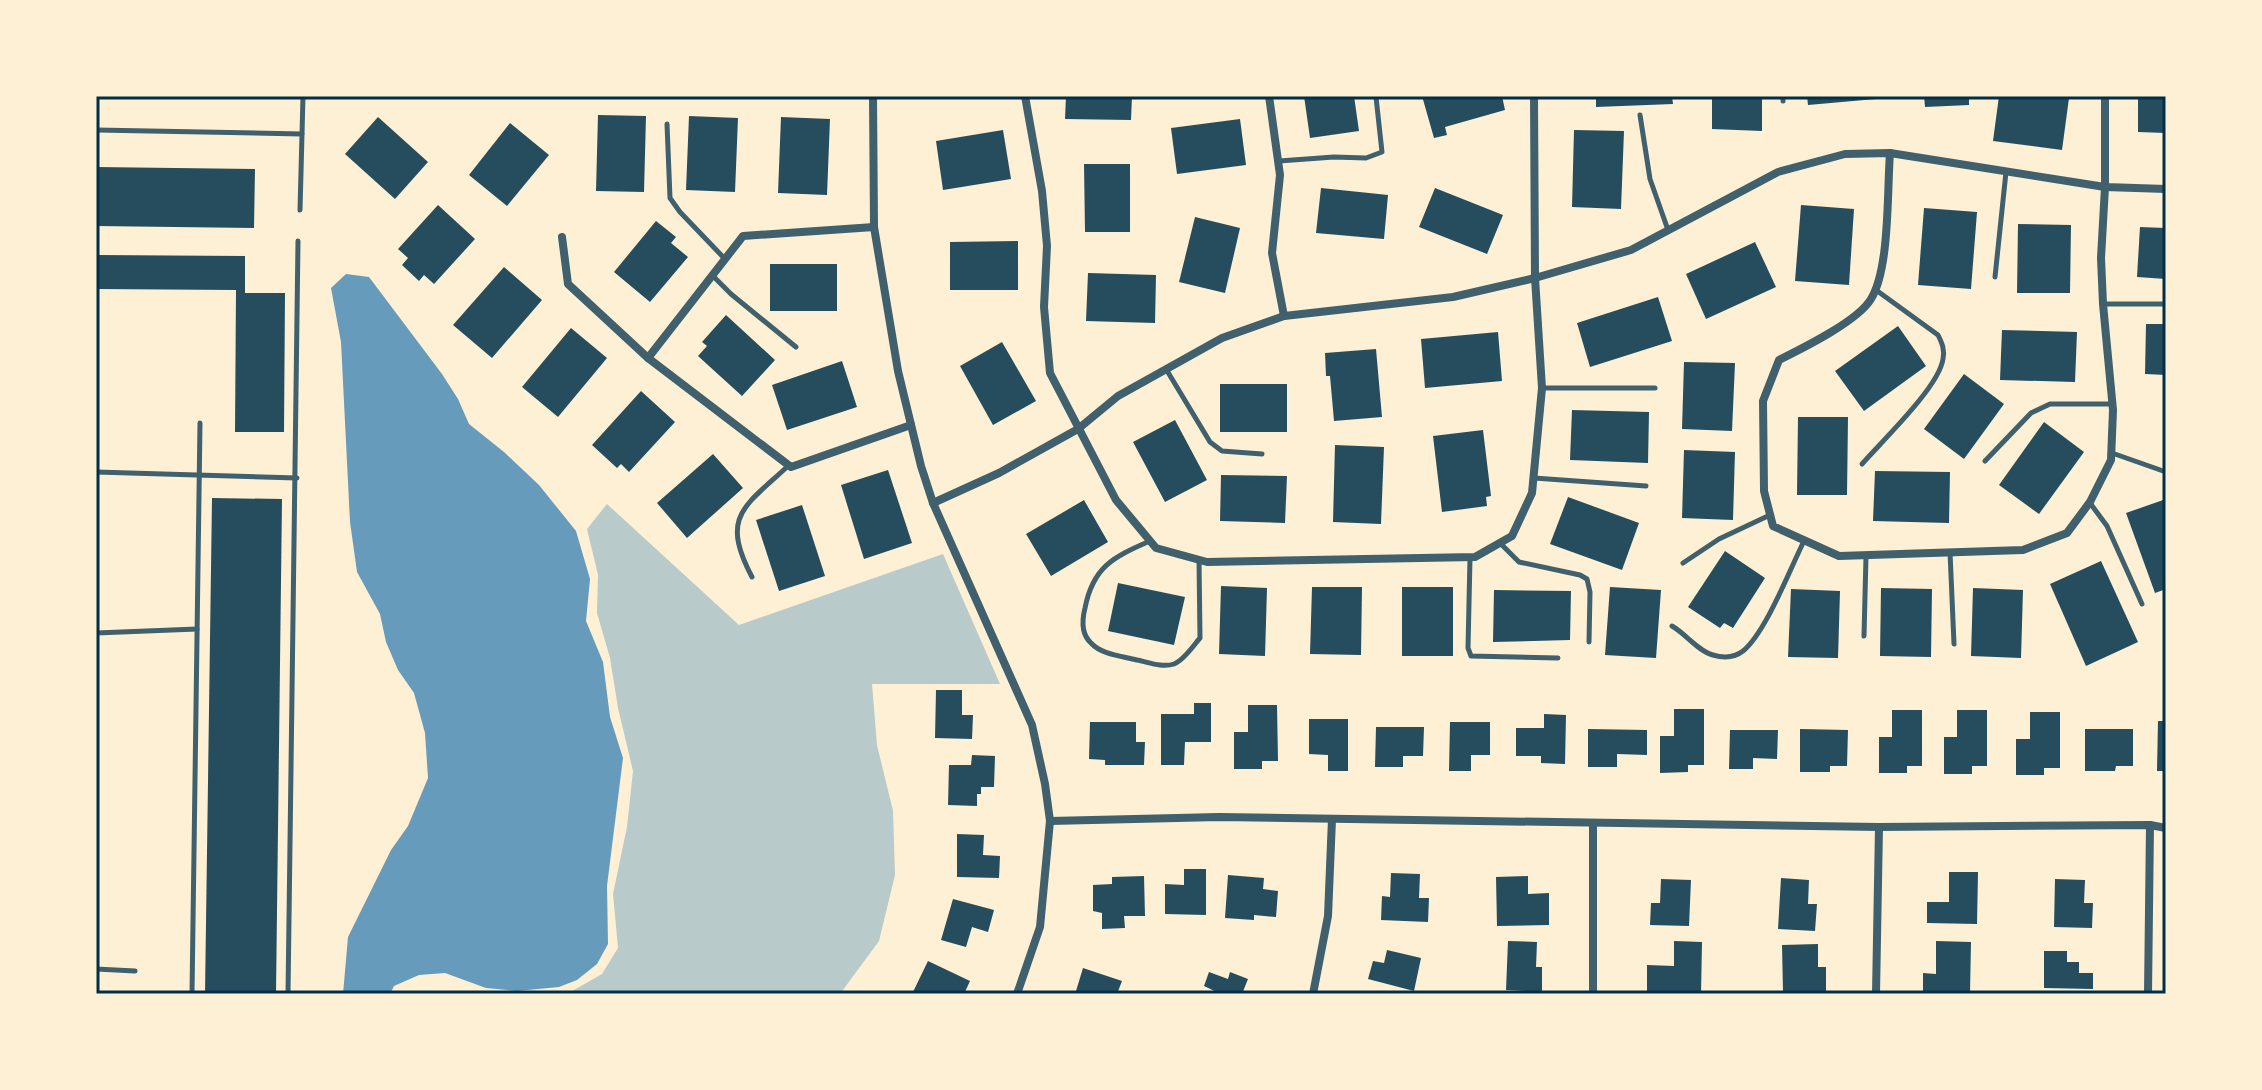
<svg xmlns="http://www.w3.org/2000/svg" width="2262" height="1090" font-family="'IBM Plex Sans',sans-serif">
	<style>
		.green { fill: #b9caca }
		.water { fill: #669bbc }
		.building { fill: #264d5e }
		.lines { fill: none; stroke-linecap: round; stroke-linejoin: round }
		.service { stroke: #3f606c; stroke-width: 5 }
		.minor { stroke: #3f606c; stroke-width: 8 }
		.neatline { fill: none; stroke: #003049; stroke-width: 3 }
	</style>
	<rect width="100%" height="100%" fill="#fdf0d5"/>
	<polygon class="green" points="607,504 739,625 943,554 1000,684 872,684 877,745 893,811 895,875 879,941 840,994 567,994 602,974 618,948 613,894 627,827 633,771 618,708 610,658 597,613 598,575 587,529"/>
	<polygon class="water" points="346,274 369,277 442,374 458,399 469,424 504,452 539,485 576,531 590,579 586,621 603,662 610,717 623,758 607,886 608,944 597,964 577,980 559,987 517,991 486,988 445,973 419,975 394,986 390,994 343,994 348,937 391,850 408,826 428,778 425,733 414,693 398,670 386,642 380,614 357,572 350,522 341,342 331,288"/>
	<g class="building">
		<polygon points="1066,96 1132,96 1131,120 1065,119"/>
		<polygon points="1304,96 1354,96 1359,131 1310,138"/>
		<polygon points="1422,96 1502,96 1505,110 1445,127 1447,135 1434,138"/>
		<polygon points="1596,96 1672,96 1673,104 1596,107"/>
		<polygon points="1712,96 1762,96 1762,131 1712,129"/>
		<polygon points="1807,96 1887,96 1887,98 1808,105"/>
		<polygon points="1924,96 1969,96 1969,105 1925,107"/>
		<polygon points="1999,96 2069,98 2062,150 1993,141"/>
		<polygon points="2138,96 2166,96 2166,133 2138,132"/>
		<polygon points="598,115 646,116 644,192 596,191"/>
		<polygon points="689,116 738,118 735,192 686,190"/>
		<polygon points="378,117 428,162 395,199 345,154"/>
		<polygon points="781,117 830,119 827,195 778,193"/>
		<polygon points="1240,119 1246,165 1177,174 1171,128"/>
		<polygon points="510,123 549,155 507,206 469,175"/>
		<polygon points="1003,130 1011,179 943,190 936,141"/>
		<polygon points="1574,130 1624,131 1621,209 1572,207"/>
		<polygon points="1084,164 1130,164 1130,232 1085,232"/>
		<polygon points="96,167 255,169 254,228 96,226"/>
		<polygon points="1321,188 1388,195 1384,239 1316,233"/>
		<polygon points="1435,188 1503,215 1487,254 1419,227"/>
		<polygon points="438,205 475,239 434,284 424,275 419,281 402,265 408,258 398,249"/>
		<polygon points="1801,205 1854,209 1849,285 1795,281"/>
		<polygon points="1924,208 1977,212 1971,289 1918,285"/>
		<polygon points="1195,217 1240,228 1225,293 1179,282"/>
		<polygon points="656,221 676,237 671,243 688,257 650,302 614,272"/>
		<polygon points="2018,224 2071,225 2070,293 2017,293"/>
		<polygon points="2140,227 2166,228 2166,279 2137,277"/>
		<polygon points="1018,241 1018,290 950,290 950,242"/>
		<polygon points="1755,242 1776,287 1706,319 1686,274"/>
		<polygon points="96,255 245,256 245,293 285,293 284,432 235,432 236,290 96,289"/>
		<rect x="770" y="264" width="67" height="47"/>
		<polygon points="504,267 542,300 492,358 453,325"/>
		<polygon points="1088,273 1156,275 1155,323 1086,321"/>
		<polygon points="1658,297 1672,341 1590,367 1577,323"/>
		<polygon points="726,315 775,360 742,396 698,356 707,346 702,342"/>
		<polygon points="2146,324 2166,324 2166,375 2145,374"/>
		<polygon points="1898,326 1926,366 1864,411 1835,371"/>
		<polygon points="571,328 607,358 558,417 522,387"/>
		<polygon points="2002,330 2077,332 2075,382 2000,380"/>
		<polygon points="1498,332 1502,381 1425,388 1421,339"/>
		<polygon points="1002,342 1036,401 993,425 960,366"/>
		<polygon points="1376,349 1382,417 1334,421 1330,376 1326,376 1325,353"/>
		<polygon points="842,361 857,407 787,430 772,385"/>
		<polygon points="1684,362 1735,363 1732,431 1682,429"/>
		<polygon points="1964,374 2004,404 1964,459 1924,429"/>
		<rect x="1220" y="384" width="67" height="48"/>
		<polygon points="641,391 675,422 629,472 621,464 617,468 592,445"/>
		<polygon points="1572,410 1649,412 1648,463 1570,460"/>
		<polygon points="1798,417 1848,417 1847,495 1797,495"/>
		<polygon points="1175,420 1207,480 1165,502 1133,442"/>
		<polygon points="2044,422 2084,452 2039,514 1999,485"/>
		<polygon points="1483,430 1491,496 1486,497 1487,506 1442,512 1433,436"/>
		<polygon points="1335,445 1384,447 1381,524 1333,522"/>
		<polygon points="1684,450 1735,452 1733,520 1682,518"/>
		<polygon points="713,454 743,488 687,538 657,503"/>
		<polygon points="888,470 912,543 864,559 841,485"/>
		<polygon points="1875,471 1950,472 1949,523 1873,521"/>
		<polygon points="1221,475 1287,476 1285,523 1220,521"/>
		<polygon points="1568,497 1639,523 1622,570 1550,544"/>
		<polygon points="212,498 282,499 276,994 205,994"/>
		<polygon points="2166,499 2166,589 2155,593 2126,513"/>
		<polygon points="1084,500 1108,542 1051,576 1026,534"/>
		<polygon points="802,505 825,576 779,591 756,520"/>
		<polygon points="1725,551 1765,578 1733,628 1724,623 1720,628 1688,607"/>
		<polygon points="2101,561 2138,642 2086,666 2050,584"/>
		<polygon points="1118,583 1185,597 1174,645 1108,631"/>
		<polygon points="1221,586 1267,588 1265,656 1219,654"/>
		<polygon points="1312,587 1362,587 1361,655 1310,654"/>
		<rect x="1402" y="587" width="51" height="69"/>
		<polygon points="1610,587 1661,590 1656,658 1605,655"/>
		<polygon points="1881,588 1932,589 1931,657 1880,656"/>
		<polygon points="1973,588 2023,590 2021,658 1971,656"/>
		<polygon points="1791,589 1840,591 1838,658 1788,657"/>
		<polygon points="1494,590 1571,591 1570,640 1493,642"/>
		<polygon points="936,690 962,690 962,715 973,715 972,739 935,738"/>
		<polygon points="1194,703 1211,703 1211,742 1185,742 1184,765 1161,765 1161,714 1194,714"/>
		<polygon points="1248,705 1277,705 1278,761 1262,761 1262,769 1234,769 1234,732 1248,732"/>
		<polygon points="1674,709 1704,709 1704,765 1688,765 1688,772 1660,773 1660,736 1674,736"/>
		<polygon points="1892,710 1922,710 1922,766 1907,766 1907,773 1879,773 1879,737 1892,737"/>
		<polygon points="1957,710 1987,710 1987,766 1972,766 1972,774 1944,774 1944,737 1957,737"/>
		<polygon points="2030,712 2060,712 2060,768 2044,768 2044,775 2016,775 2016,739 2030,739"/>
		<polygon points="1544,714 1566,715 1565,764 1541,763 1541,756 1516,756 1516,728 1544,728"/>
		<polygon points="1309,719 1348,719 1348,771 1328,771 1328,755 1309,754"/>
		<polygon points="2158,721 2166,721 2166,771 2157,771"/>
		<polygon points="1090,722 1136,722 1136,742 1145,742 1144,765 1105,765 1105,760 1089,759"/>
		<polygon points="1450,722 1490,722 1490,755 1471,755 1471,771 1449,771"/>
		<polygon points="1376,727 1424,727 1423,756 1403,756 1403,767 1375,767"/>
		<polygon points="1588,729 1647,730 1647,755 1617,754 1617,767 1588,767"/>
		<polygon points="1800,729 1848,730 1847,766 1830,766 1830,772 1800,772"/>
		<polygon points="2085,729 2133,729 2133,766 2116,766 2115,771 2085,771"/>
		<polygon points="1730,730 1778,730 1777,759 1753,758 1753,769 1729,769"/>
		<polygon points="972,755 995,756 994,787 981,787 981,794 977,794 977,806 948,805 949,765 971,765"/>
		<polygon points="957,834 984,835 983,855 1000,856 999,878 957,877"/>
		<polygon points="1184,869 1206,869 1206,915 1165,914 1165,884 1184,885"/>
		<polygon points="1949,872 1978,872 1977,924 1927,923 1927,902 1949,902"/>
		<polygon points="1391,873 1420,874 1419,898 1429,898 1428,922 1381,920 1382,896 1390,897"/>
		<polygon points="1228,875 1264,878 1263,889 1278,891 1276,917 1254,915 1254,920 1225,918"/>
		<polygon points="1144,876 1145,916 1124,916 1125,928 1102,929 1102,913 1093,911 1093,885 1112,884 1112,877"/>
		<polygon points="1528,876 1528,894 1549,893 1549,925 1497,926 1496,877"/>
		<polygon points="1781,878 1809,880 1808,904 1817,904 1815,931 1778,929"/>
		<polygon points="1661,879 1691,880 1689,926 1650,925 1651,903 1660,903"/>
		<polygon points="2055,879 2085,880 2084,903 2093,903 2092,928 2054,927"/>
		<polygon points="953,899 994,910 988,932 972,927 966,947 941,940"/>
		<polygon points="1508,941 1537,942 1536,967 1542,967 1542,992 1506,990"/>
		<polygon points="1674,941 1702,942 1701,994 1647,993 1647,965 1674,966"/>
		<polygon points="1936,941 1971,942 1970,993 1923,993 1923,973 1936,974"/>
		<polygon points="1818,944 1818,967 1826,967 1826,992 1783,992 1782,945"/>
		<polygon points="1387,950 1421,958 1414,991 1368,979 1373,961 1384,963"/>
		<polygon points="2044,951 2067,951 2067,962 2079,962 2079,973 2093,973 2093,989 2044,988"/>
		<polygon points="928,961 970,981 964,994 912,994"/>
		<polygon points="1083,968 1122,981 1117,994 1083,994 1076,991"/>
		<polygon points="1209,972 1228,979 1230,972 1248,979 1242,994 1221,994 1204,986"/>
	</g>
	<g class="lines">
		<g class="service">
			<polyline points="1783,96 1783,101"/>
			<polyline points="1640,115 1650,179 1668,230"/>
			<polyline points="667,124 670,198 680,212 725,259"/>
			<polyline points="96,130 302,134"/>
			<polyline points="1279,161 1334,157 1366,158 1382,152 1376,97"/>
			<polyline points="300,210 303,96"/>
			<polyline points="713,276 731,294 796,347"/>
			<polyline points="1995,277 2006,172"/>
			<polyline points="2104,304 2166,304"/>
			<polyline points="1166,369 1210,442 1222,451 1262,454"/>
			<polyline points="1543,388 1655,388"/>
			<polyline points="2112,453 2166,472"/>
			<polyline points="1985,461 2031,413 2050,404 2112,404"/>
			<path d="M1862,464c20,-23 77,-77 81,-105 2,-9 -1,-16 -5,-24l-62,-45"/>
			<polyline points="96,472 297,478"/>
			<polyline points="1534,478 1646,486"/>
			<polyline points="2090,503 2107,526 2142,604"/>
			<path d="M1150,541c-37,16 -57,26 -65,67 -3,12 -4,26 6,35 11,12 31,13 46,17 11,2 25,8 37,4 10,-4 19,-18 26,-26l-1,-78"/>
			<polyline points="1501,544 1519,562 1580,575 1587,579 1590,592 1589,642"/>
			<polyline points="1950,552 1954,644"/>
			<polyline points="1470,558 1468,648 1471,656 1558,658"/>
			<polyline points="1683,563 1719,539 1770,515"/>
			<path d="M752,577c-32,-61 -8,-70 36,-111"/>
			<path d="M1672,626c14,8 26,25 41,29 10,3 21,3 30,-4 23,-19 47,-82 61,-110"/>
			<polyline points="96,633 197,629"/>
			<polyline points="1864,636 1866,556"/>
			<polyline points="96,969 135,971"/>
			<polyline points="192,994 200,423"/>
			<polyline points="288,994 298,241"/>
		</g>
		<g class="minor">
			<polyline points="873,96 874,227 898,371 921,466 933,503 1032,725 1045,784 1050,821 1040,927 1017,994"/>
			<polyline points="1025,96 1042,191 1047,246 1044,307 1050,373 1116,500 1156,548 1207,562 1475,557 1512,536 1532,493 1542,388 1535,278 1534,96"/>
			<polyline points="1269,96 1280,175 1272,253 1284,316"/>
			<path d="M1890,153c-3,38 0,115 -19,146 -13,22 -68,49 -92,61l-16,41 1,90 9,35 66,30 184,-6 44,-17 23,-31 21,-42 2,-50 -10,-106 -2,-46 4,-71v-91"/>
			<polyline points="562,237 568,284 648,358 791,467 911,425"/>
			<polyline points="648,358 743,236 874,227"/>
			<polyline points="933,503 999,473 1078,429 1118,396 1222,338 1284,316 1453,297 1535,278 1631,250 1778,172 1845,154 1890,153 2105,187 2166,189"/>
			<polyline points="1050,821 1219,817 1879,827 2150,825 2166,828"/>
			<polyline points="1313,994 1328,916 1332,819"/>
			<polyline points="1593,994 1593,824"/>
			<polyline points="1876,994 1879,827"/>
			<polyline points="2148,994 2150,825"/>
		</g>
	</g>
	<rect width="2262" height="1090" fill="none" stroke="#fdf0d5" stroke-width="196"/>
	<rect x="98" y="98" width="2066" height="894" class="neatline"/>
</svg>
